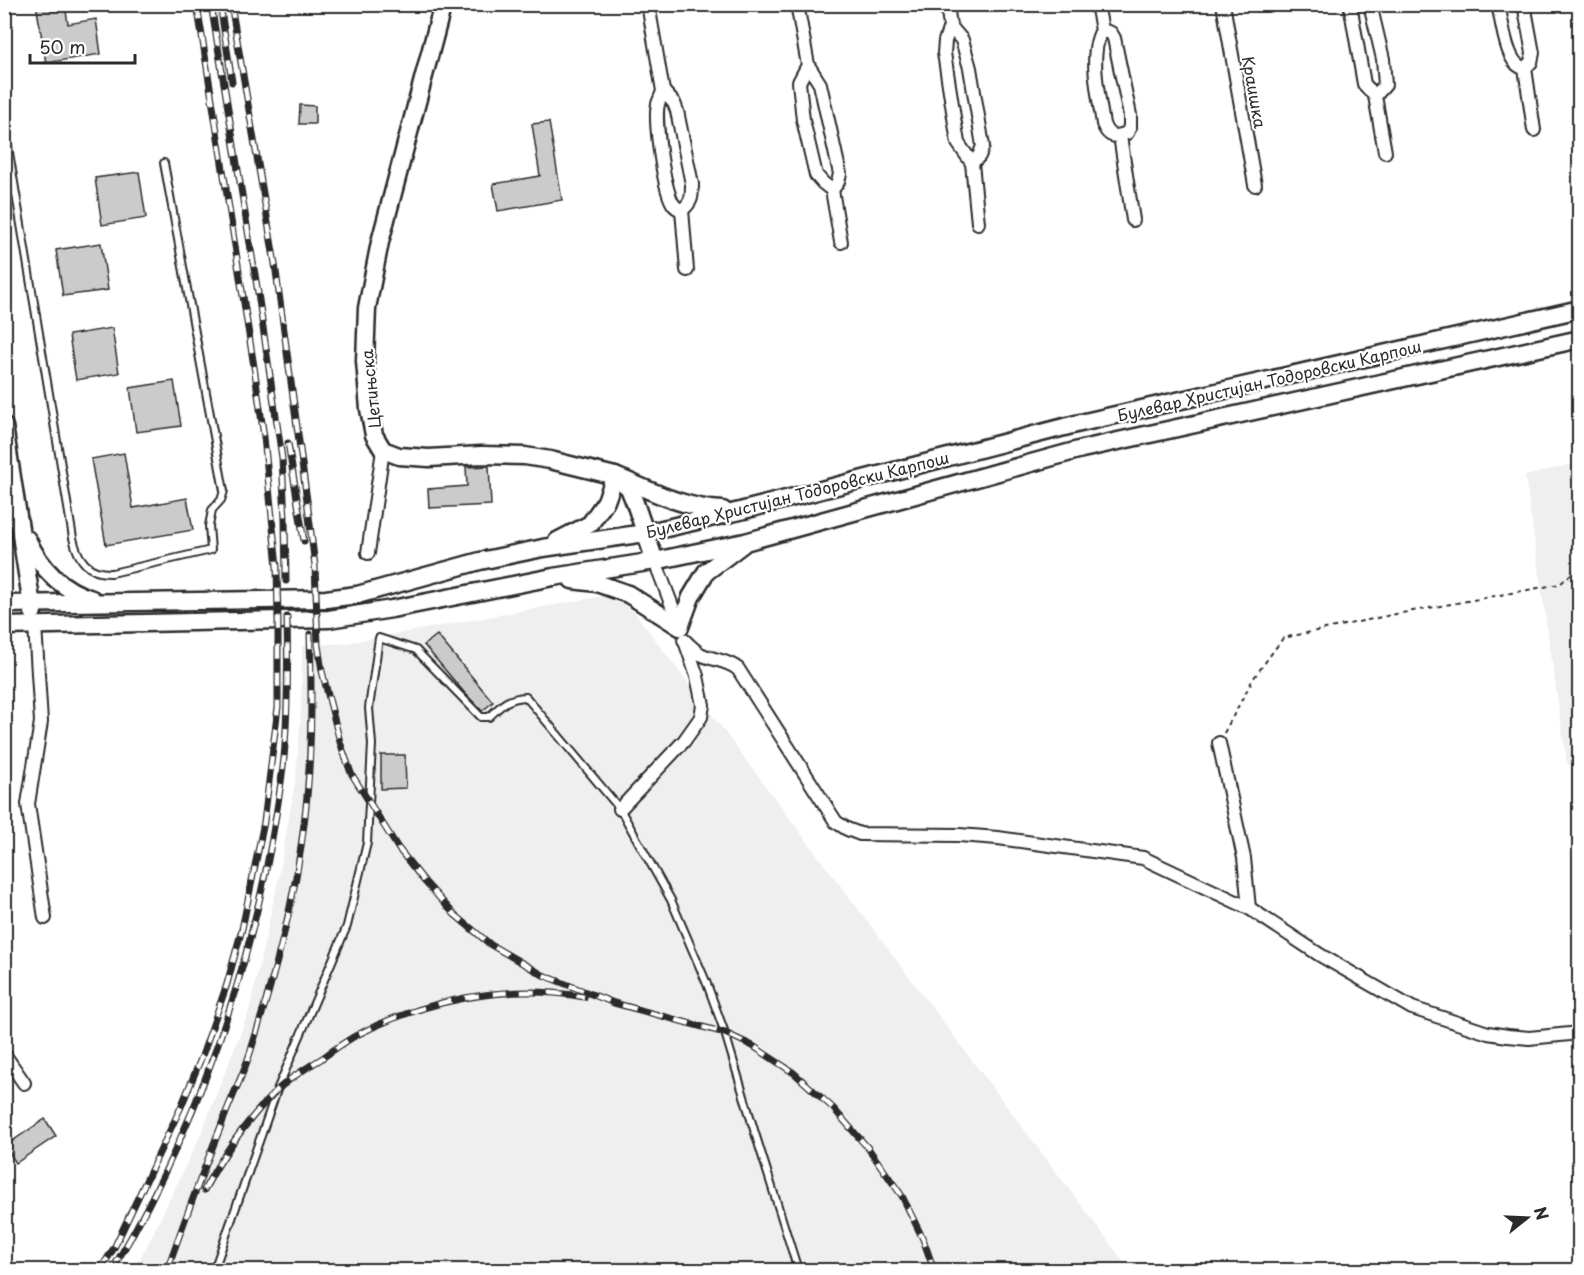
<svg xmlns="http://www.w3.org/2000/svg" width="1584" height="1275" font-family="'Playpen Sans',sans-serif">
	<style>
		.built { fill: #efefef }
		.building { fill: #cbcbcb; stroke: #2b2b2b; stroke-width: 1.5 }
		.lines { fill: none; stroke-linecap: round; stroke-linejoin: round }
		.service-casing { stroke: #2b2b2b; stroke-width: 10 }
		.minor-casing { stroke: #2b2b2b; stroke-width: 16 }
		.tertiary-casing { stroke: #2b2b2b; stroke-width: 21 }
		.path { stroke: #2b2b2b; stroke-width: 2; stroke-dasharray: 4.5 4.5; stroke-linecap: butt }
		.service { stroke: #fff; stroke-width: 6 }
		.minor { stroke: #fff; stroke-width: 12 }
		.tertiary { stroke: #fff; stroke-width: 16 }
		.rail-casing { stroke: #2b2b2b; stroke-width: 7 }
		.rail { stroke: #fff; stroke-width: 4.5; stroke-dasharray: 14; stroke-linecap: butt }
		.labels { text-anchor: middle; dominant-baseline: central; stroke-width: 4.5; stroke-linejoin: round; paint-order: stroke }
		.street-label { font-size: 16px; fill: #2b2b2b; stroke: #fff }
	</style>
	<rect width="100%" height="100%" fill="#fff"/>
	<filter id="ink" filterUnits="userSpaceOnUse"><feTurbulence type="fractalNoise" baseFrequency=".0167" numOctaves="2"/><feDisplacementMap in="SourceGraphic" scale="12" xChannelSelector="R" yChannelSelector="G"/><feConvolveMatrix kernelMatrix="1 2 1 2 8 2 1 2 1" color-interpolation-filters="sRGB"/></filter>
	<g filter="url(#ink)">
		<g class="built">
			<polygon points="1579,462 1580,763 1567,764 1525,476"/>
			<polygon points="620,593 1130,1270 133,1270 147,1246 201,1134 249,1011 278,881 296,777 301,711 302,646 347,643"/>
		</g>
		<g class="building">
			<polygon points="36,4 65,4 68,24 96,19 101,54 46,63"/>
			<polygon points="300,105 315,106 315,124 299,124"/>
			<polygon points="549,122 562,200 498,211 493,184 540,176 532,124"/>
			<polygon points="139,172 146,218 102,225 95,178"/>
			<polygon points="101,243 108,290 63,296 56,250"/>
			<polygon points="112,328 119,373 76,380 69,335"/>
			<polygon points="174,381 181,426 136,432 130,388"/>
			<polygon points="124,453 133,508 187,498 193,530 106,545 91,459"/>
			<polygon points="489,466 491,505 429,508 428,489 467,486 466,467"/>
			<polygon points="437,635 493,702 482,711 463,691 424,645"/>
			<polygon points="381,755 405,755 406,788 381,789"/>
			<polygon points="45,1119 56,1136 16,1163 5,1146"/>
		</g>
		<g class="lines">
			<g class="service-casing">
				<g id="service">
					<path d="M4,122l69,416c5,22 15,36 39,35l99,-23 -2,-24 3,-16 9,-10 3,-9 -60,-328"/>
					<path d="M214,1270l63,-180 70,-164 20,-83 5,-99 -3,-36 10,-70 37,12 65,67h8c13,-12 18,-19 37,-20l94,112 51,91 36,84 18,49 30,100 43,137"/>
				</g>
			</g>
			<g class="minor-casing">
				<g id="minor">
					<path d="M648,4l15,87c-1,4 -4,9 -5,13 -4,16 6,90 16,101 2,3 5,4 8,5"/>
					<polyline points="797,4 808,65 799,82 803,120 816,175 823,183 832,190 841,242"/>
					<polyline points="947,4 950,26 945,41 944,53 958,143 972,163 978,223"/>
					<path d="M1097,4l5,26c-14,24 -3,67 1,94 5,13 11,14 24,9l3,-6v-12l-16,-77 -3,-5 -9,-3"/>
					<polyline points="1223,4 1255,185"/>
					<polyline points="1352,4 1351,10 1364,84 1375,96 1385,152"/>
					<polyline points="1370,4 1383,59 1385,85 1375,96"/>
					<path d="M1498,4c4,16 8,63 27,64l9,62"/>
					<polyline points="1524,4 1533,53 1531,62 1525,68"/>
					<polyline points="950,26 962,40 970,68 983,146 979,156 972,163"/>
					<polyline points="808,65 820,84 840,174 838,182 832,190"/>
					<path d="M663,91l11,12 3,8 15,73c0,13 0,18 -10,26"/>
					<polyline points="1120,136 1133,220"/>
					<polyline points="682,210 687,270"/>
					<polyline points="368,553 383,450"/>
					<polyline points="655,561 680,627"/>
					<polyline points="35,625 41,722 28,804 45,918"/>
					<path d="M684,640c5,5 10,10 16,14 12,6 27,6 38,15l98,153 11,7 13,5 99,1 39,3 145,20 106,50 71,47 92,53 76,25 20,3 21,2 51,-5"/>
					<polyline points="1219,743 1244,858 1249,908"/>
					<polyline points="620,809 684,741 701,717 703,705 697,676 686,644"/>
					<polyline points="4,1054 24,1083"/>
				</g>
			</g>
			<g class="tertiary-casing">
				<g id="tertiary">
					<polyline points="443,4 380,242 367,308 365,361 369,409 374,435 383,450 399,456 429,458 481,455 525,456 550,460 615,476 629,488 635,503 655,561"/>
					<polyline points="4,426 33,612"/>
					<path d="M27,539c13,28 34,51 65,60"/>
					<path d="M557,541l33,-17 16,-23 9,-25c35,14 70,33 108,34"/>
					<polyline points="572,580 597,583 628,594 680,627 691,597 706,572 743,544"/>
					<polyline points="4,604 326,599 357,595 480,561 543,548 645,533 740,511 1076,424 1580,309"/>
					<polyline points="4,626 329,619 392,609 553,577 655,561 745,542 1082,449 1580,339"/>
				</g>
			</g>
			<polyline class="path" points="1224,733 1253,679 1283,638 1391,615 1560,584 1580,566"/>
			<use href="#service" class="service"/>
			<use href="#minor" class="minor"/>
			<use href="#tertiary" class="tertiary"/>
			<g class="rail-casing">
				<g id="rail">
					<polyline points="211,4 258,293 282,458 285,519 286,581"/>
					<polyline points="220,4 232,82"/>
					<polyline points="231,4 275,264 308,508 315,566 318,645 322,671 340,742 351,773 398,848 425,882 454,914 491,945 543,975 614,1003 725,1033 753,1046 794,1073 833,1108 868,1148 902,1196 923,1239 934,1270"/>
					<polyline points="288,443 304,541"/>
					<path d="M204,1190c19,-36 44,-71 72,-99 13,-12 30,-23 45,-32 11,-8 22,-16 34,-23 69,-36 152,-53 229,-39"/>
					<polyline points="100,1270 114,1248 181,1107 202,1056 227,984 242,929 264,822 278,707 278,621 277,567 264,437 255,373 197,4"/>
					<path d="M112,1270c75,-125 126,-262 155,-405 7,-36 13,-71 17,-107 4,-47 4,-94 3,-141"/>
					<path d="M167,1270c17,-48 35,-97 54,-144 9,-26 22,-50 30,-76 23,-73 44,-149 53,-226 8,-62 8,-127 6,-190"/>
				</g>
			</g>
			<use href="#rail" class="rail"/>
		</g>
	</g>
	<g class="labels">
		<g class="street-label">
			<text transform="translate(1255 92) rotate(80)">Краишка</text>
			<text transform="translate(1269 380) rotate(-13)">Булевар Христијан Тодоровски Карпош</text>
			<text transform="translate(370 389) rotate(-96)">Цетињска</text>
			<text transform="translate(797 494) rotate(-14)">Булевар Христијан Тодоровски Карпош</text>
		</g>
	</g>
	<rect width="1584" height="1275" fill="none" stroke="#fff" stroke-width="24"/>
	<rect x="12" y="12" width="1560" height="1251" fill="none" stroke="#2b2b2b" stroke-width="2" filter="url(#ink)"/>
	<g transform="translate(1527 1218) rotate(72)" stroke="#ffffff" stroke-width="4.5" paint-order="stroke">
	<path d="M0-4.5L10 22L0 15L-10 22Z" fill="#2b2b2b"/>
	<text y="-9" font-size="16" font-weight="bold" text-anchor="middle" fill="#2b2b2b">N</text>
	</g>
	<path d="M30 54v9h105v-9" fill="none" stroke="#2b2b2b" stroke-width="3"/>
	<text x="39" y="54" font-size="18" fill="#2b2b2b" stroke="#ffffff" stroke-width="4.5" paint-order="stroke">50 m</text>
</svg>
